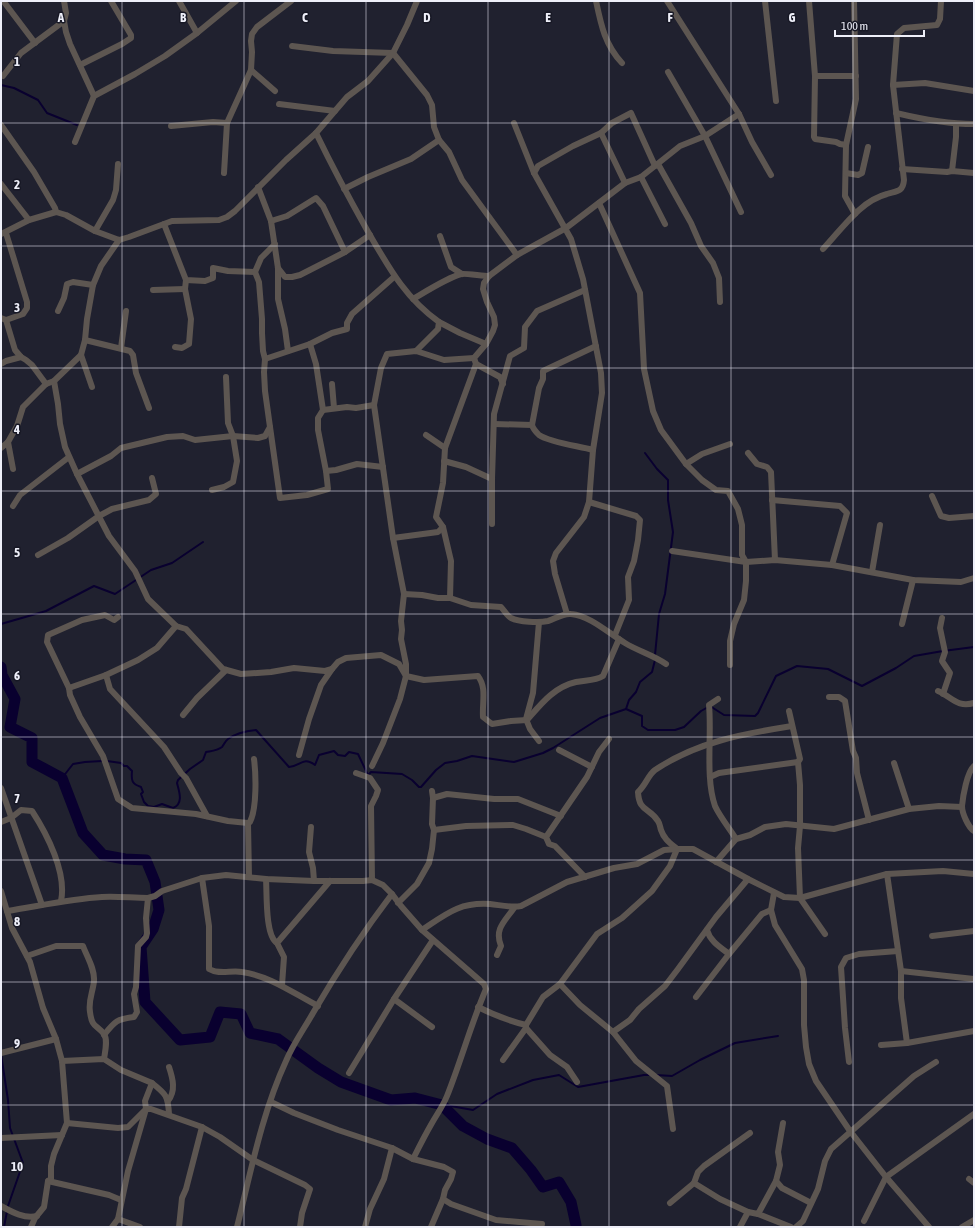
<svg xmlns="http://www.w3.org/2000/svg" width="975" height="1228" font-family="'Asap Condensed',sans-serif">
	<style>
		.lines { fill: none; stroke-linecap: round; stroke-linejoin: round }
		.stream { stroke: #09002f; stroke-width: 2 }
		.river { stroke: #09002f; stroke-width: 11 }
		.minor { stroke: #5d5651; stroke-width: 6 }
		.grid { fill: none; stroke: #eeeff9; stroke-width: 1; stroke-opacity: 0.55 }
		.grid-label { font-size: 13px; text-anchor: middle; font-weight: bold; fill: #eeeff9; stroke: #171825; stroke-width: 3; stroke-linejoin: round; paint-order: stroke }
	</style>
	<rect width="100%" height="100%" fill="#20212f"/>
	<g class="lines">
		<g class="stream">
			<polyline points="1,85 14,88 38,100 47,113 77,125"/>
			<polyline points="645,453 657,469 668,480 668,500 673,532 665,594 659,614 655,655"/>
			<polyline points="1,624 46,611 94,586 115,594 151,570 172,563 203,542"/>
			<polyline points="626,709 629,700 636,692 640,682 652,672 655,660"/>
			<path d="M107,761l14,2 3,3h3l5,5c-1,10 0,13 9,16l2,5 -2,2 3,8 4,4 6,1 8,-3 11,4c11,-4 6,-17 4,-25l1,-3 12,-11 13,-9 3,-8c5,-1 11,-1 16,-5 2,-2 3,-6 6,-8 8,-6 19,-8 28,-9l33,37c12,-1 14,-11 26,-2l4,-10 15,-4 4,4 7,1 4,-4 9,2 10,21 3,-3 31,2 10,6 7,7h2l15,-17 9,-7 12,-2 15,-5 42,6 29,-9 10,-5 47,-30 26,-9 16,7v10l6,4h27l9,-3 17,-16 9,-5 14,9 31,1 3,-3 18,-37 21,-10 31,3 34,17 34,-18 18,-12 29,-5 31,-4"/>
			<polyline points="62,778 73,764 85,762 102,761"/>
			<polyline points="1,1054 8,1100 10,1128 23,1163 8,1206 4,1227"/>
			<polyline points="656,1075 672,1076 700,1060 735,1043 778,1036"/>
			<polyline points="445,1105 473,1110 497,1094 533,1080 559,1075 578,1087 644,1075 649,1075"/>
		</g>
		<polyline class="river" points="1,667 2,675 15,699 10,727 32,738 32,762 62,778 83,833 103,855 125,859 146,860 155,882 159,910 153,929 141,947 145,1002 180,1040 210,1037 220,1012 241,1014 250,1033 278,1039 318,1068 341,1082 391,1100 415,1098 442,1105 463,1126 487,1139 512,1148 531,1170 543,1187 559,1182 571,1202 576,1225 576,1227"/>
		<g class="minor">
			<polyline points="64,1 66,13 64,21 66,32 70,44 94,96"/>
			<polyline points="179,1 197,33"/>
			<path d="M596,1c5,24 9,44 26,62"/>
			<polyline points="667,1 739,114 752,142 771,175"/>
			<polyline points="765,1 776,101"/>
			<polyline points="809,1 815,76 814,137 815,139 836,142 840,144 846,145"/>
			<polyline points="854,1 856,99 846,145 845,196 855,214"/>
			<polyline points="4,2 35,43"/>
			<polyline points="292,46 333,51 393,53 427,95 432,105 434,127 439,140 449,152 462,180 517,255"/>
			<polyline points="80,65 122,44 131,38 131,35 111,1"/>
			<polyline points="251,70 275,91"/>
			<polyline points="668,72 705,136 741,212"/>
			<polyline points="3,76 21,53 64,21"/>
			<polyline points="815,76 856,76"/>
			<polyline points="893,85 925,83 974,91"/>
			<polyline points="279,104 335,111"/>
			<path d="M896,113c25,6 51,11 78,11"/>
			<polyline points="514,123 534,173 571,239 583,279 601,373 602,393 593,450 589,502 584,517 556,553 553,561 555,574 567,614"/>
			<polyline points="1,125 34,172 55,208 56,212"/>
			<polyline points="171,126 213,122 227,123"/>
			<path d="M316,133c16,33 33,65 51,97 21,36 37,67 72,92l-1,7 -22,22"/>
			<polyline points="601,133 625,183"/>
			<polyline points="75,142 94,96 135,74 165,56 197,33 236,1"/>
			<polyline points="658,164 691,223 701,246 713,263 719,278 720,302"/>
			<polyline points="902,169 947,172 952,171 974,173"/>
			<polyline points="952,171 956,137 956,124"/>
			<polyline points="224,173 227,123 251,70 252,52 251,41 252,34 257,27 291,1"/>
			<polyline points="534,173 538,166 573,146 601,133 612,123 631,113 655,166"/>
			<polyline points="846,173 858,175 862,173 868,147"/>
			<polyline points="641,177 665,224"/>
			<polyline points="1,184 29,220"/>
			<polyline points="258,187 271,221 278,268 278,299 285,329 288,351"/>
			<polyline points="344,189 368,177 411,159 439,140"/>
			<polyline points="599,203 640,293 644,369 653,411 661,430 686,464 702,480 716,490 728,491 738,509 742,525 742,555 746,562 746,581 744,600 734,624 730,641 730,665"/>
			<polyline points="271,221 287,216 316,198 323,206 345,252"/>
			<polyline points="164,224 186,280 205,281 213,278 213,268 228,271 255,272 261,258 275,244"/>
			<polyline points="95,231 113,200 116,190 118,164"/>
			<polyline points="1,234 29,220 56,212 66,215 95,231 119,240 129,237 172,221 219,220 227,217 235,211 286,160 316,133 347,97 368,81 393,53 407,25 417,1"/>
			<polyline points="440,236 451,267 462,274"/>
			<path d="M823,249c19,-20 37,-48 64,-55 10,-3 16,-2 17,-14l-11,-95 4,-51 7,-6 33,-3 3,-6 1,-18"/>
			<polyline points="278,268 285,277 292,277 300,275 345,252 370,235"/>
			<polyline points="153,290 185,289"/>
			<path d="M413,299c12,-7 34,-21 48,-25 3,-1 22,2 28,2"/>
			<polyline points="58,311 64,298 67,284 73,282 93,285"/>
			<polyline points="1,318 6,320 15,350 21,357 26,360 32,365 46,384"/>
			<polyline points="6,320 23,314 27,308 27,302 6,233"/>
			<polyline points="439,322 460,333 486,344"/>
			<polyline points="85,340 130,351 133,355 136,373 149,408"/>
			<polyline points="310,344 332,333 347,329 347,323 352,314 394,277"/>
			<polyline points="175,347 182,348 189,344 191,319 185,289 186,280"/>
			<polyline points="121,348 126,311"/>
			<polyline points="81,355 92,387"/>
			<polyline points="265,359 310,344 316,364 323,410 318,418 318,430 326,471"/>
			<polyline points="1,364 6,361 21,357"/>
			<polyline points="476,364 500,377 503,384"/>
			<path d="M54,381l4,23 2,20 5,23 12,27 32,62 26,35 13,28 28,27 10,3 37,40 18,5 30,-2 23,-4 31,3 7,-2 6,-7 8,-4 35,-3 18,9 7,12 18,4 54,-4c9,12 4,26 5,41l9,7 19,-3 16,-1c14,-16 27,-33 49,-38 9,-2 19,-1 27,-6l16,-37"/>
			<polyline points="332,384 334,408"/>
			<polyline points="323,410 347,407 356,408 374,405"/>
			<path d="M494,424l38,1c1,4 4,7 7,10 12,8 40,11 54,15"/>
			<polyline points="532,425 539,388 543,379 543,371 596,346"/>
			<polyline points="270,427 280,498 307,495 328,489 326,471 336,470 357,464 383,467"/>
			<polyline points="426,435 445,448"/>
			<polyline points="8,442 13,469"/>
			<polyline points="1,448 8,442 17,426 23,407 46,384 54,381 81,355 85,340 87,319 93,285 101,266 119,240"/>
			<polyline points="748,453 757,464 767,467 771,472 775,560"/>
			<polyline points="444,461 466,467 492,479"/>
			<polyline points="686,464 702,454 730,444"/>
			<polyline points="77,474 111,456 121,448 167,437 183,436 195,440 233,436 258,438 265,436 270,427 265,391 264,372 265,359 263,351 262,333 262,319 259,282 255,272"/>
			<polyline points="212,490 224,487 233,482 237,461 233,436 228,423 226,377"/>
			<polyline points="932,496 941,516 949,518 974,516"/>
			<polyline points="772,500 840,506 847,513 832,565"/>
			<polyline points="589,502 636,516 640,520 638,540 634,561 628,577 629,600 615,635"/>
			<polyline points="13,506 20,495 69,457"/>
			<polyline points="492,524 492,479 494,414 510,356 524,348 525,327 537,311 585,290"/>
			<polyline points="393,538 438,532 443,527"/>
			<polyline points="672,551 746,562 775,560 832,565 913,580 961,582 974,578"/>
			<polyline points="38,555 68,538 99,516 112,509 149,500 156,494 152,478"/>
			<polyline points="872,572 880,525"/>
			<path d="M404,594l18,1 16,3h12l21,7 30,2c3,3 6,9 10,11 8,4 28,5 37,3 7,-2 15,-8 23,-7 20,2 37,19 54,29 13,8 28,12 41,21"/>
			<polyline points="450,598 451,561 443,527 436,517 443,483 445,448 476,364 474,358 486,344 493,331 495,325 494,317 487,302 483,289 484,283 489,276 517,255 566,228 625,183 641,177 680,146 705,136 739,114"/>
			<polyline points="118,617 114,620 105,615 82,620 48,635 47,642 69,688 70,695 80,717 103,756 118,799 132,808 196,814 228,821 248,823"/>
			<polyline points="942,618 940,628 945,652 942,661 950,673 943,694"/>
			<polyline points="902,624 913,580"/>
			<polyline points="106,675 110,689 164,747 181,773 186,778 207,816"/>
			<polyline points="69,688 106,675 138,660 157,648 176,626"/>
			<path d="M938,691c14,6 19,17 36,12"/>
			<polyline points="829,697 839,697 845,701 853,751 856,758 857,773 869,820"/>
			<path d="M718,699l-9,6c3,30 -4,72 6,101 5,11 15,23 21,33"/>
			<polyline points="789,711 800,759 798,762 800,785 800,826 798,848 800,898 825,934"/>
			<polyline points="183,715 197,698 226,670"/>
			<polyline points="539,741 530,729 526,719 533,693 539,622"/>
			<polyline points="559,750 592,767"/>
			<polyline points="299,755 309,719 321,685 332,669"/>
			<polyline points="894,763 909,809"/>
			<polyline points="372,766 383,743 400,699 406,676 406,664 401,639 402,630 401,621 404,594 393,538 374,405 381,368 387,354 416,351 444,360 474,358"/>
			<path d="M974,766c-7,6 -11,30 -12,40 0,7 6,21 12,25"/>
			<polyline points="356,773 370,778 378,790 376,796 371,806 372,880"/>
			<polyline points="710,777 719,773 798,762"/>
			<polyline points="1,788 42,905"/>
			<polyline points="433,798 447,794 494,799 518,799 561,816"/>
			<path d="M1,822l10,-4 10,-8 11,1c15,23 35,62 29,90"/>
			<polyline points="311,827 309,852 313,868 314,881"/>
			<polyline points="434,830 466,826 513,825 526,829 546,837"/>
			<polyline points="716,862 736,839 750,835 765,827 786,824 834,829 909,809 939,806 962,807"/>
			<polyline points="887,874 901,971 901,998 907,1043"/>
			<path d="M249,877l-1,-54 2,-1c7,-14 6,-48 4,-63"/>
			<polyline points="585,877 555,846 549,844 546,837 587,777 599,752 609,739"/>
			<path d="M202,878l7,48v43c10,6 22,1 33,3 28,4 51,21 76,34"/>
			<path d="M266,879c1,14 -1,57 11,64"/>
			<polyline points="1,891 12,928 30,962 43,1008 56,1039 62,1061 67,1123 54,1154 51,1166 51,1179 48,1181 44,1207 35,1218 31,1227"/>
			<polyline points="774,893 771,910 775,925 802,969 804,980 804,1025 806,1047 809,1064 816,1081 850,1131 886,1177 929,1227"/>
			<polyline points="398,903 417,884 429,863 432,849 434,830 432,824 433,798 432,791"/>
			<path d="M7,911c32,-5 63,-12 95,-14 14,-1 31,1 46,1l7,-2 7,-5 40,-13 24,-3 40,4 48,2h49l9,-1 11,5 9,9"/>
			<path d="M707,930c3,11 13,17 22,24"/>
			<polyline points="932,936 974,931"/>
			<path d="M497,955l4,-9c-7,-17 4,-25 13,-38"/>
			<path d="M27,956l29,-10h27c4,11 12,23 11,35 -1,11 -6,19 -4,31 2,16 6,12 14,22 4,6 1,18 0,25"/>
			<polyline points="901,971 974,979"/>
			<polyline points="560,984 580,1005 613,1032 636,1061 667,1086 673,1129"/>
			<polyline points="282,985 284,957 277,943 330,881"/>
			<polyline points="696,997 729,954 762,914 771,910"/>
			<polyline points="394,999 432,1027"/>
			<path d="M478,1007c16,8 31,14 48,18"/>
			<polyline points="613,1032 630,1020 639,1009 665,986 678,969 716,917 748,879"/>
			<path d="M104,1035c11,-14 13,-16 30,-18l3,-5 -3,-18 2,-7 2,-41 8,-9 1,-4 -1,-15 2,-20"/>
			<polyline points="881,1045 907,1043 974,1031"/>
			<polyline points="1,1053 56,1039"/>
			<polyline points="503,1060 526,1028"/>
			<polyline points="62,1061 104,1059 121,1070 152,1083 145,1101 146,1109 128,1171 118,1219 112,1227"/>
			<polyline points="849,1062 845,1028 841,967 846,958 859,954 898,951"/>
			<polyline points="349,1073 394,999 433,940"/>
			<path d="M577,1082l-10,-15 -17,-12 -24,-27v-3l17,-28 17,-13 37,-50 25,-16 30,-27 18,-25 7,-17c-7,-6 -13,-10 -16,-19 -1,-3 -1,-6 -3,-9 -9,-14 -19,-9 -20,-29 8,-7 10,-17 17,-22 42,-28 87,-36 137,-44"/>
			<path d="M152,1083c14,11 16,13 17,31"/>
			<path d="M168,1101c8,-10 5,-22 1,-34"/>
			<polyline points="271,1102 294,1113 338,1130 392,1148 413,1159 444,1167 453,1172 451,1179 445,1190 443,1199 431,1227"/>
			<polyline points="67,1123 118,1128 128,1127 146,1109 151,1109 202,1127 220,1137 253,1160 305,1185 310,1189 302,1213 300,1227"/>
			<polyline points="783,1123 778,1152 780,1165 776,1181 782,1188 811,1203"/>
			<polyline points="1,1138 62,1135"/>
			<path d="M413,1159c6,-12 12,-24 19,-36 5,-9 11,-17 15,-27 14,-35 24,-72 39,-107l-2,-5 -62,-54"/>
			<polyline points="969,1179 974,1183"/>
			<polyline points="48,1181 109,1195 121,1200"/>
			<polyline points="443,1199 451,1204 496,1220 542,1224"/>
			<polyline points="670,1203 694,1183"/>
			<path d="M1,1206c11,6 23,13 36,10"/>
			<polyline points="748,1212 720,1199 694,1183 698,1172 704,1166 750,1133"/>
			<polyline points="758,1214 791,1227"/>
			<polyline points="118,1219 140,1227"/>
			<polyline points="864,1221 886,1177 974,1114"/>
			<polyline points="179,1227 182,1198 186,1189 202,1127"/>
			<path d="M237,1227c14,-56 25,-114 49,-166 7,-17 18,-32 27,-48 24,-41 50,-81 79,-119l9,12 21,24c24,-16 37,-28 68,-26 10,1 21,4 31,2l46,-24 47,-14 23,-4 27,-14 13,-1h16l55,30 36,18 16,1 87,-24 56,-3 31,3"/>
			<polyline points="365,1227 370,1209 384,1179 392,1148"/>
			<polyline points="740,1227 748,1212 758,1214 776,1181"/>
			<polyline points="796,1227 803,1221 818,1189 825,1161 831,1149 914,1076 936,1062"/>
			<polyline points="962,1227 974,1220"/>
		</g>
	</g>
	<path class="grid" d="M122,1v1226M244,1v1226M366,1v1226M488,1v1226M609,1v1226M731,1v1226M853,1v1226M1,123h973M1,246h973M1,368h973M1,491h973M1,614h973M1,737h973M1,860h973M1,982h973M1,1105h973"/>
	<g class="grid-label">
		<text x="61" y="22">A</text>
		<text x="183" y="22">B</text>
		<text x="305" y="22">C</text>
		<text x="427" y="22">D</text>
		<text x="548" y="22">E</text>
		<text x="670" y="22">F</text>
		<text x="792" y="22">G</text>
		<text x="17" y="66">1</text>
		<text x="17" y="189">2</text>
		<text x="17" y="312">3</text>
		<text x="17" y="434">4</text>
		<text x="17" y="557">5</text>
		<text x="17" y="680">6</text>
		<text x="17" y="803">7</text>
		<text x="17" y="926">8</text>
		<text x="17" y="1048">9</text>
		<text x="17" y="1171">10</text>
	</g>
	<rect width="975" height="1228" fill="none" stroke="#eeeff9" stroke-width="4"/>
	<path d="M835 30v6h89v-6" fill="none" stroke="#eeeff9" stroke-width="2"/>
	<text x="841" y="30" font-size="12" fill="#eeeff9" stroke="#171825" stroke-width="3" paint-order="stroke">100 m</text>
</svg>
